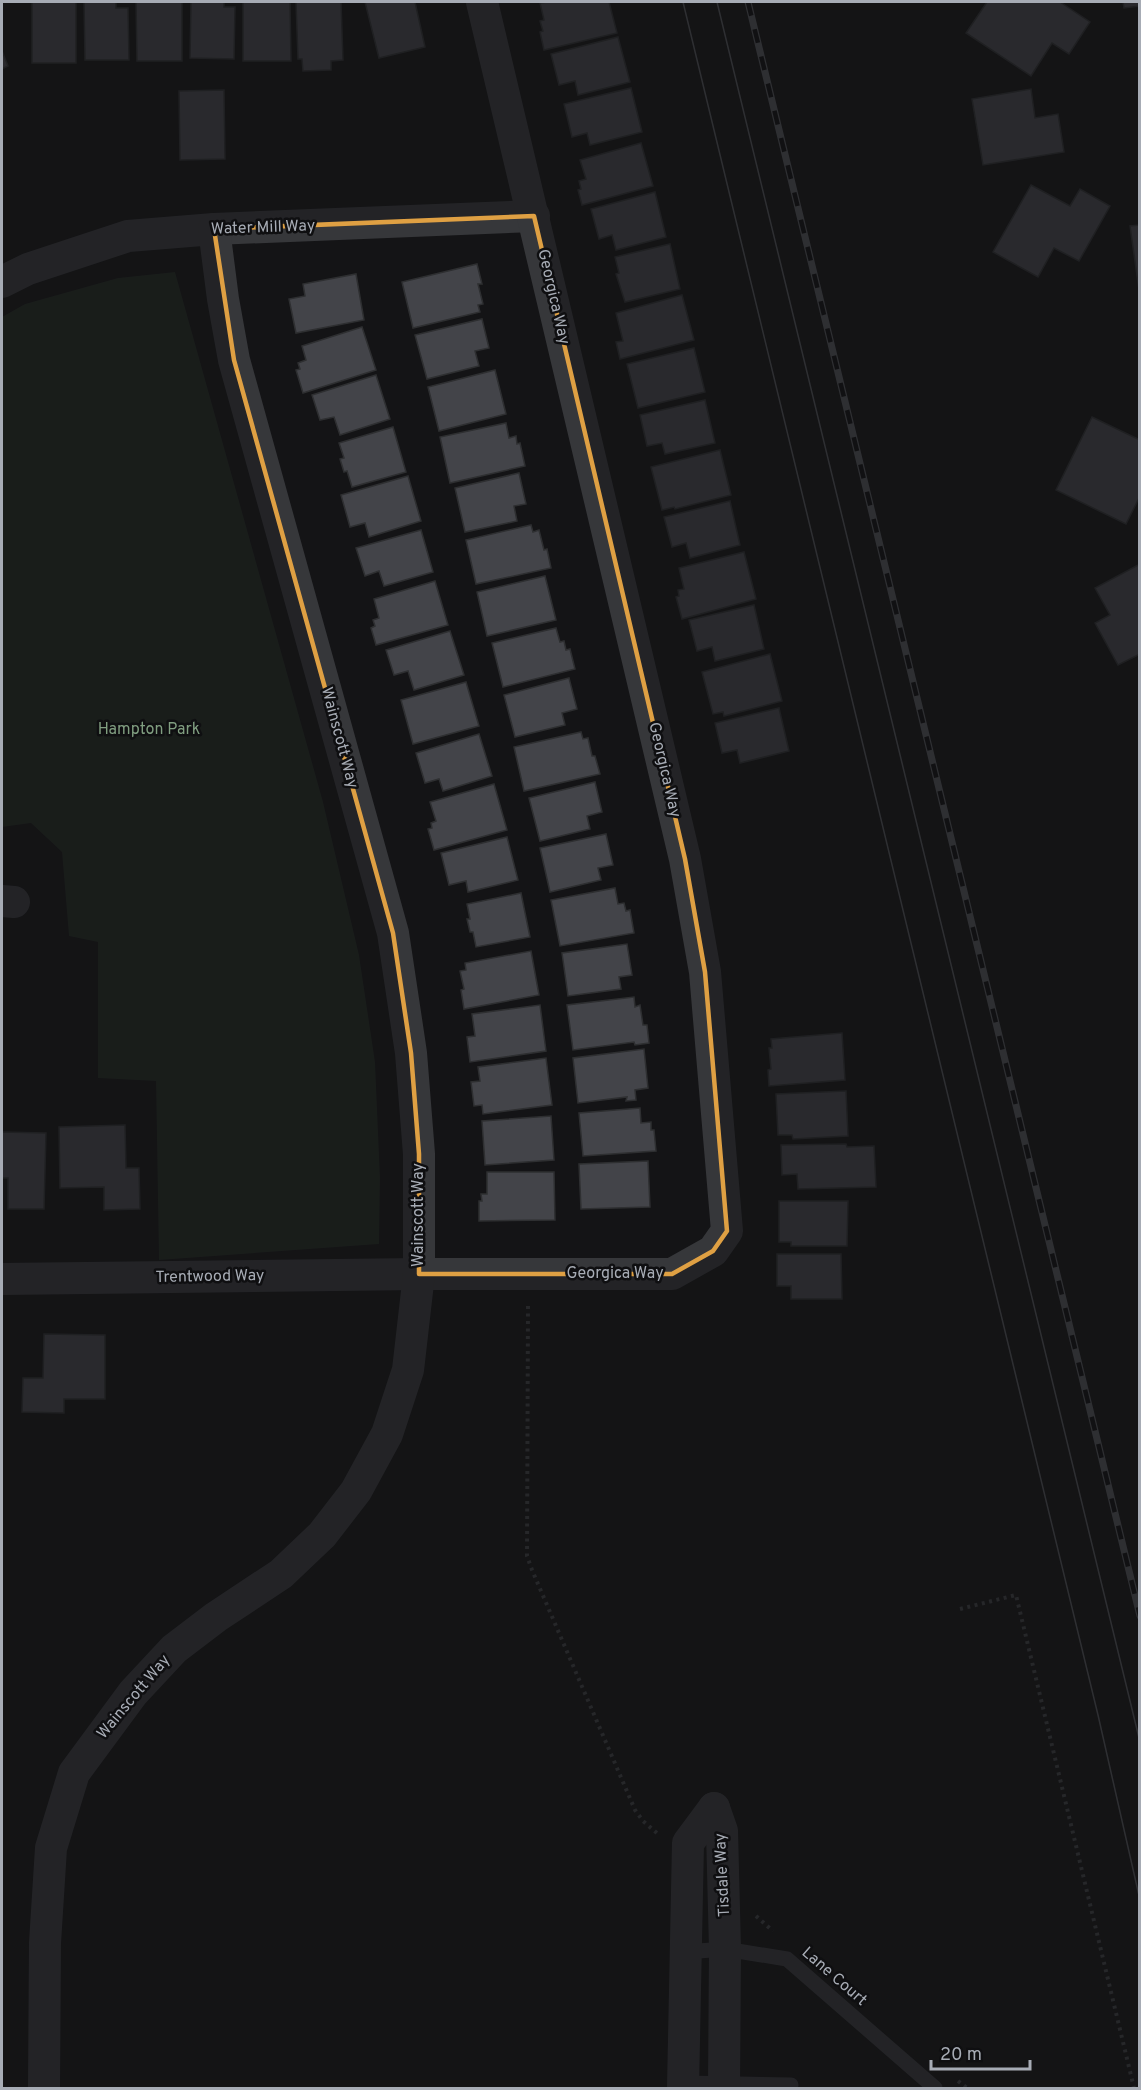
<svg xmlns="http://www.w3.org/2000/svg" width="1141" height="2090" font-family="Overpass,sans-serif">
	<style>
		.green { fill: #212821 }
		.building { fill: #434449; stroke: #2e2f31; stroke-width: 1.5 }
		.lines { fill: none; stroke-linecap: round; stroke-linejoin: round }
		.path { stroke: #3c3e41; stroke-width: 4; stroke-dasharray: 3 4.5; stroke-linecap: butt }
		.lane { stroke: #36373a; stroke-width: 15 }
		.street { stroke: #36373a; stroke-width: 32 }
		.tram { stroke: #4f5155; stroke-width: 1.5 }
		.rail-casing { stroke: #4f5155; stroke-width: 7 }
		.rail { stroke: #0f0f11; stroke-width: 4.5; stroke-dasharray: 14; stroke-linecap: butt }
		.marked { fill: none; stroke: #dfa043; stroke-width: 4.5; stroke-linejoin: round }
		.labels { text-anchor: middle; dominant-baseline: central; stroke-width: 5; stroke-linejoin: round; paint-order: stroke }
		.street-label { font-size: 16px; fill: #a7acb5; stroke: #0f0f11 }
		.park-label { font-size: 16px; fill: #809e80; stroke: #0f0f11 }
	</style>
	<rect width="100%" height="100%" fill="#141416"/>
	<polygon class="green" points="175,272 323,802 359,955 375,1062 380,1178 379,1244 159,1260 156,1081 98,1078 98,942 69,936 62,852 31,823 2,827 2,317 25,304 118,278"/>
	<g class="building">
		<rect x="32" y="2" width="44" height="61"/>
		<polygon points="84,2 116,2 116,8 128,8 129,60 85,60"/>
		<polygon points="136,2 182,2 182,61 137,61"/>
		<polygon points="191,2 224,2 224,7 235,7 234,59 190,58"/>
		<polygon points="243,2 290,2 291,61 243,61"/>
		<polygon points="296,2 341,2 343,60 331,61 331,70 303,71 302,59 298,59"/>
		<polygon points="365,2 415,2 425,47 379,58"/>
		<polygon points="547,2 609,2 617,33 544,50 540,32 543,31 540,21 544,20 540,3"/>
		<polygon points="987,2 1060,2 1090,22 1069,54 1052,43 1031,76 966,33"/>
		<polygon points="1123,2 1140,2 1140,6 1124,8"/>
		<polygon points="618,37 630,82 578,95 575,81 559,85 551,54"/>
		<polygon points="2,51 8,66 2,69"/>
		<polygon points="631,88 642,132 590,145 587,133 572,137 564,104"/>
		<polygon points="1031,89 1035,118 1058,114 1064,152 983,165 972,99"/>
		<polygon points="224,90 225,159 180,160 179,91"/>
		<polygon points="641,143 653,186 582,205 578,190 581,189 579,181 586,179 580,160"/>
		<polygon points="1031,185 1070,206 1080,189 1110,206 1079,261 1054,248 1038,277 993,252"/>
		<polygon points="655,192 666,237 616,250 612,235 599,239 591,209"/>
		<polygon points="1140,225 1140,297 1130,226"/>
		<polygon points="670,244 680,289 625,302 616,274 619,273 615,257"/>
		<polygon points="477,264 482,284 478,284 483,304 478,305 480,312 413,328 402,282"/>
		<polygon points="356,274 364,320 296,333 289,299 305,296 303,284"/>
		<polygon points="682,295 694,340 620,359 616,342 623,341 616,313"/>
		<polygon points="482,319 489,348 475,351 479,366 427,379 415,335"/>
		<polygon points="362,327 376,370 303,393 296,370 300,369 298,363 306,360 302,346"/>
		<polygon points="694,348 705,392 638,408 627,364"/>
		<polygon points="495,370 506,414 439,431 428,387"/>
		<polygon points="376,375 390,419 340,435 334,417 320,420 312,395"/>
		<polygon points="705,400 715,443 665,454 662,443 647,446 640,415"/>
		<polygon points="1092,417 1140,440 1140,496 1126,524 1056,490"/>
		<polygon points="506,423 509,438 516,436 517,444 520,443 525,466 450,483 440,437"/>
		<polygon points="393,427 406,472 352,487 347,471 344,472 340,459 344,458 339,443"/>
		<polygon points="720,450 731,495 675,509 674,507 662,510 651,467"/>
		<polygon points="519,473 526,504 514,506 517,521 465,532 455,488"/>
		<polygon points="408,476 421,521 369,537 365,523 350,527 341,495"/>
		<polygon points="730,501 740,545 690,558 686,543 672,547 664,517"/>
		<polygon points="531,525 533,532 539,530 544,550 547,549 551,568 476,584 466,540"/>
		<polygon points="421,530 433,572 384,586 379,571 365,576 356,548"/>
		<polygon points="744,552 756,599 682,619 676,597 679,596 678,590 684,589 679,568"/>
		<polygon points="1140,564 1140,654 1118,665 1095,623 1110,615 1095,588"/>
		<polygon points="545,576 556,620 487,636 477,592"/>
		<polygon points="435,581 448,625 376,645 371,628 375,626 373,620 379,618 374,599"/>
		<polygon points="754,605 764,649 715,661 712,647 697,651 689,620"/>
		<polygon points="556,628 560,642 564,641 566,650 570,649 575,669 503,687 492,643"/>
		<polygon points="450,631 464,675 414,690 408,671 394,675 386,650"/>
		<polygon points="770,654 782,701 724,716 723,712 713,714 702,672"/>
		<polygon points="569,678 577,709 562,713 565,725 515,737 504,695"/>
		<polygon points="466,682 479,726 413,744 401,700"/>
		<polygon points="779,708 789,751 740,763 737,750 722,753 715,723"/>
		<polygon points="581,732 583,739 588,738 592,756 595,756 600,774 524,791 514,747"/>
		<polygon points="479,734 492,776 443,791 439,779 425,783 416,753"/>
		<polygon points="595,782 602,812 587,816 590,829 540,841 529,798"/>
		<polygon points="494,784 507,830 434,850 428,829 432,828 431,823 436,821 430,802"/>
		<polygon points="606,834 613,865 598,868 601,880 550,892 540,848"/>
		<polygon points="507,837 518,880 468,892 466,881 449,885 441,853"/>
		<polygon points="615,888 618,904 624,903 626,911 630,910 634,933 560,946 551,900"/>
		<polygon points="521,893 530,937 476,947 473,932 470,932 467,919 470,919 467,904"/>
		<polygon points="627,944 632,975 619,977 621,989 568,996 562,953"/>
		<polygon points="531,951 539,995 464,1009 461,990 464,989 460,971 466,970 465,963"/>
		<polygon points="634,997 635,1007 640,1005 643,1025 647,1025 649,1043 635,1045 634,1042 573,1050 567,1005"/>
		<polygon points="540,1005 546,1051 470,1062 467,1037 475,1036 472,1014"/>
		<polygon points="842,1033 845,1080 769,1086 768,1070 771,1069 769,1048 772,1048 771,1039"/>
		<polygon points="644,1049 648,1088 635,1090 636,1100 626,1101 627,1097 578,1103 573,1058"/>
		<polygon points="546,1058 552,1105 483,1114 482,1105 474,1106 471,1082 480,1081 478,1067"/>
		<polygon points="846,1091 848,1136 793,1139 792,1135 778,1135 776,1094"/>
		<polygon points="640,1108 641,1123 651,1122 651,1130 654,1130 656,1151 583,1156 579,1113"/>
		<polygon points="551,1116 554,1160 485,1165 482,1121"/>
		<polygon points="125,1125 126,1168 139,1168 140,1209 104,1210 104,1187 60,1188 59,1127"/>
		<polygon points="2,1132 46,1133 44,1209 8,1209 8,1178 2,1178"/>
		<polygon points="846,1144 847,1147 874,1146 876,1187 798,1189 797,1174 782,1175 781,1145"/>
		<polygon points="648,1161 650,1207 581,1209 579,1164"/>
		<polygon points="487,1172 554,1172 555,1220 479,1221 479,1201 482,1201 481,1194 487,1194"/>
		<polygon points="779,1201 848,1201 847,1246 791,1246 791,1242 779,1242"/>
		<polygon points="777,1254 841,1254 842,1299 791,1299 791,1286 777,1286"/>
		<polygon points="44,1334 105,1335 105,1399 64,1399 64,1413 22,1412 23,1378 43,1378"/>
	</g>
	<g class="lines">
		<g class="path">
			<polyline points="528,1306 527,1556 532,1570 635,1810 643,1821 658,1834"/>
			<polyline points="960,1609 1016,1595 1134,2088"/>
			<polyline points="756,1916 773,1931"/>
			<polyline points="958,2081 967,2088"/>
		</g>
		<g class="lane">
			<polyline points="685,1952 725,1949 787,1959 935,2088"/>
			<polyline points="683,2083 791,2085"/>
		</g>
		<g class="street">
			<polyline points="2,282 28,269 128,236 214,229 534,216"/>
			<polyline points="2,901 14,902"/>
			<polyline points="2,1279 419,1274 672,1274 713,1251 727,1231 705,972 685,859 482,2"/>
			<polyline points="714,1808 722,1831 725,1949 724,2088"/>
			<polyline points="44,2088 45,1943 51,1848 74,1773 133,1693 174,1649 216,1617 281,1574 322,1535 356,1491 387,1434 408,1370 419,1274 419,1154 411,1053 393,933 234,360 223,299 214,229"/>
			<polyline points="683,2088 688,1843 714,1808"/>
		</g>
		<g class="tram">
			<polyline points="683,2 1098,1715 1140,1900"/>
			<polyline points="717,2 1140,1742"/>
		</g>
		<g class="rail-casing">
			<polyline id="rail" points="748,2 1140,1616"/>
		</g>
		<use href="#rail" class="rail"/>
	</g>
	<path d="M0 0H1141V2090H0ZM534,216l151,643 20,113 22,259 -14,20 -41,23h-253v-120l-8,-101 -18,-120 -159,-573 -20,-131z" fill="#141416" fill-opacity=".55" fill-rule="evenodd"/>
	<path class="marked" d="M534,216l151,643 20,113 22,259 -14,20 -41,23h-253v-120l-8,-101 -18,-120 -159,-573 -20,-131z"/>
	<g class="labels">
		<g class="street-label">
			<text transform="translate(263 228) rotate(-2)">Water Mill Way</text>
			<text transform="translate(553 297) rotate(77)">Georgica Way</text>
			<text transform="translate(339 738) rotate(75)">Wainscott Way</text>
			<text transform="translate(664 770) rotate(77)">Georgica Way</text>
			<text transform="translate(419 1215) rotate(-90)">Wainscott Way</text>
			<text x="615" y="1274">Georgica Way</text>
			<text transform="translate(210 1277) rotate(-1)">Trentwood Way</text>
			<text transform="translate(134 1697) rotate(-50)">Wainscott Way</text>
			<text transform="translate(723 1875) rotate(-93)">Tisdale Way</text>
			<text transform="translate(834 1977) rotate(41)">Lane Court</text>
		</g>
		<g class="park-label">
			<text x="149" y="730">Hampton Park</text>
		</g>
	</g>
	<rect width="1141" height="2090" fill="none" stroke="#a7acb5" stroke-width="6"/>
	<path d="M931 2060v9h99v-9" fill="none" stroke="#a7acb5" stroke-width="3"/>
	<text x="940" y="2060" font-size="18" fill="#a7acb5" stroke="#0f0f11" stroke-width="4.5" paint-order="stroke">20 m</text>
</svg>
